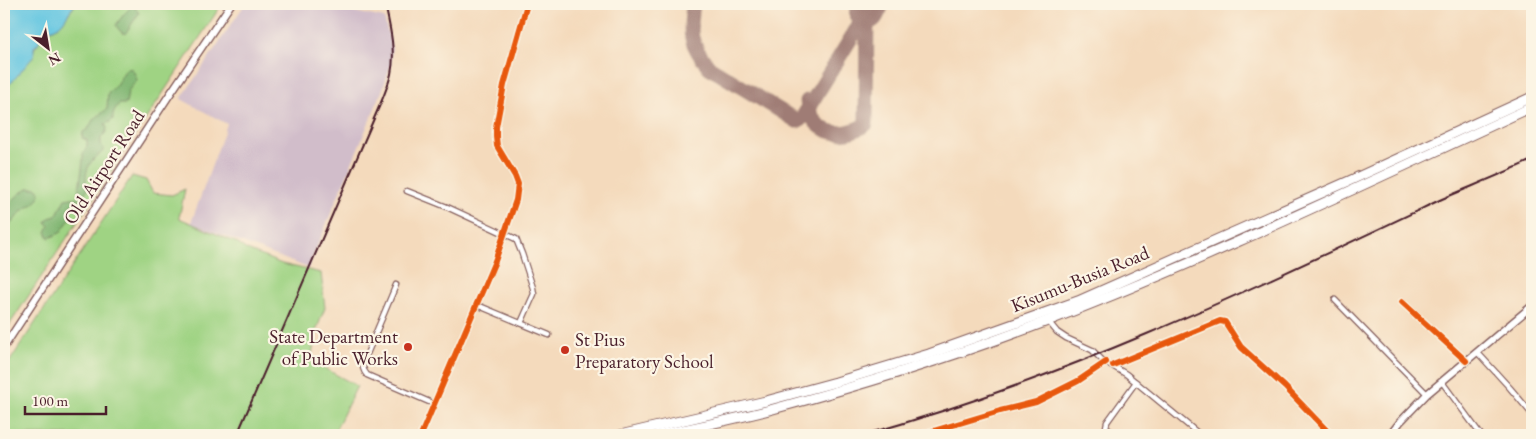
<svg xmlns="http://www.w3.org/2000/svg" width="1536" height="439" font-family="'EB Garamond',serif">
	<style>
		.industrial { fill: #d1bdca }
		.green { fill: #9fd383; stroke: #747957 }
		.forest { fill: #7fb571; stroke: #646a4e }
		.water { fill: #63c6e1; stroke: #567286 }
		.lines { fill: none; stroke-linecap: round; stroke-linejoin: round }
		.taxiway { stroke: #9f7c74; stroke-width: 15 }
		.runway { stroke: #9f7c74; stroke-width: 36 }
		.street-casing { stroke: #86605e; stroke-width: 7 }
		.secondary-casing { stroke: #86605e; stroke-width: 9 }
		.highway-casing { stroke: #86605e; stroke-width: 11 }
		.street { stroke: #fff; stroke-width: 4.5 }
		.secondary { stroke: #fff; stroke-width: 6 }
		.highway { stroke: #fff; stroke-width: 9 }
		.rail { stroke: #4a1f2b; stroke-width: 2 }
		.cycleway-casing { stroke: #fcf5e5; stroke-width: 9 }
		.cycleway { stroke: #e8590c; stroke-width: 6 }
		.poi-dot { fill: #c8321e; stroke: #fcf5e5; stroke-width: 2 }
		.labels { text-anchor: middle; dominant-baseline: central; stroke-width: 4.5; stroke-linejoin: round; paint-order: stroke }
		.street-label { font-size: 19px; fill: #4a1f2b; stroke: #fcf5e5 }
		.poi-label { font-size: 19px; fill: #4a1f2b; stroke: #fcf5e5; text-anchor: end }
	</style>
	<rect width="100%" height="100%" fill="#fcf5e5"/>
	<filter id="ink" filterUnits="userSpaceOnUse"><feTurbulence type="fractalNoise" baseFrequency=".02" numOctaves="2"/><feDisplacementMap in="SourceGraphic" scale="10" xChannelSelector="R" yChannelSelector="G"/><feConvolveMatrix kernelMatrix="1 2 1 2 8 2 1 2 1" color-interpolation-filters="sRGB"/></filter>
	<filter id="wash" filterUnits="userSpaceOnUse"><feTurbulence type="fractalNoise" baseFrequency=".0096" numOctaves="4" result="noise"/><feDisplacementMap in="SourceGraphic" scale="20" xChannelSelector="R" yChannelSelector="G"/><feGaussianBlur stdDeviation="1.12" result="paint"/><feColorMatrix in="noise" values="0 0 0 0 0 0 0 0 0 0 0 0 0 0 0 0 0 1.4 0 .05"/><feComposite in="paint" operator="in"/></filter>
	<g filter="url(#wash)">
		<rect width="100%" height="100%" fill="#f4dabc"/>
		<polygon class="industrial" points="245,4 318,4 384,18 392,48 391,64 382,91 308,268 191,223 227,124 181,99"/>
		<g class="green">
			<path d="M73,4h149l-218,329v-245c16,-12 30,-39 41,-57 18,-3 18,-12 29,-24z"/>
			<polygon points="132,176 146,180 153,193 172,195 185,189 179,218 235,242 247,250 282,264 321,273 325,308 316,331 311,361 357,386 333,435 4,435 4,370"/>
		</g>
		<g class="forest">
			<polygon points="133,5 139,13 125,34 120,31 116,25 124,14"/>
			<path d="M127,68l5,1 3,5 2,6 -9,11 -2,13h-7c-4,5 -7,9 -6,15l-3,3 -5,2 2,4 -1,4 -5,6v6l3,5c-3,6 -5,5 -9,9 -9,8 -11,20 -7,31l-6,7 -4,-2c1,-5 6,-36 5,-40l4,-8v-6l-5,-2 1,-6 5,-3 5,-9 14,-11 1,-16c9,-7 12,-16 19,-25z"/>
			<path d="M28,188h9l3,6c-3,11 -10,11 -18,17 -6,6 -10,14 -18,18 0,-5 -1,-12 0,-17 2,-7 18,-21 24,-24z"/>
			<polygon points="78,197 79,200 77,204 72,205 69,207 69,210 72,214 70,219 60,233 49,238 46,232 49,226 46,222 49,218 56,216 65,199"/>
		</g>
		<path class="water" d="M4,4h69l1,2c-11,13 -10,22 -29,25l-8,14 -3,2v9l-23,27 -7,5z"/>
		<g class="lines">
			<g class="taxiway">
				<path d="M693,4c-4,30 -4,39 16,63l88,54 5,-3 65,-106"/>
				<path d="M807,101c4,32 34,40 59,23l1,-111"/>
			</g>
			<polyline class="runway" points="867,12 871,4"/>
		</g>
	</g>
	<g filter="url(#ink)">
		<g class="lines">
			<g class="street-casing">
				<g id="street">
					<polyline points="407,191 447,207 516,239 522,254 533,288 534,294 521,323"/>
					<path d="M396,285l-32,76c-2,6 -1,9 3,14l67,29"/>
					<polyline points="1335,300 1427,394"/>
					<polyline points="1402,302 1466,361"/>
					<polyline points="477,305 549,335"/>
					<polyline points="1048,321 1057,332 1066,338 1092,350 1102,360 1126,374 1200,435"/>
					<polyline points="1478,353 1510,388 1532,414"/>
					<polyline points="1113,365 1220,321 1225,322 1241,347 1285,387 1331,435"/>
					<polyline points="1442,382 1481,435"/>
					<polyline points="421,435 495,261 516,200 518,184 515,176 497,146 496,137 496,127 504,85 527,4"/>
					<polyline points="920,435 1000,411 1036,402 1078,381 1106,362"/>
					<polyline points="1114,435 1106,427 1107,422 1136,382"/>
				</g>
			</g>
			<g class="secondary-casing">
				<g id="secondary">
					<polyline points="4,347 168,97 231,4"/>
					<polyline points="1390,435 1400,422 1427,394 1532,306"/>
				</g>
			</g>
			<g class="highway-casing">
				<g id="highway">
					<polyline points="620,435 766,401 836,382 929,354 1078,301 1349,181 1532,97"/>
					<path d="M658,435c38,-8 77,-16 115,-26 93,-25 186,-54 277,-89 164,-63 322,-140 482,-213"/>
				</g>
			</g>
			<use href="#street" class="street"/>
			<use href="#secondary" class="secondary"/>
			<use href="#highway" class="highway"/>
			<g class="rail">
				<path d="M237,435l145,-335c3,-8 7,-17 9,-26 5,-23 -1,-47 -6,-70"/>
				<path d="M863,435c202,-56 391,-147 579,-236 30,-13 61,-25 90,-39"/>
			</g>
			<g class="cycleway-casing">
				<g id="cycleway">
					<polyline points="1402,302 1466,361"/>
					<polyline points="1113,365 1220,321 1225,322 1241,347 1285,387 1331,435"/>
					<polyline points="421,435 495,261 516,200 518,184 515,176 497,146 496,137 496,127 504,85 527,4"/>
					<polyline points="920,435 1000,411 1036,402 1078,381 1106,362"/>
				</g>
			</g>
			<use href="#cycleway" class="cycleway"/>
		</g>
	</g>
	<g class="poi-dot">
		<circle cx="408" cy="347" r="5"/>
		<circle cx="565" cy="350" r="5"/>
	</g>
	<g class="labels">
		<g class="street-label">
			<text transform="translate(104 167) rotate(-57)">Old Airport Road</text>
			<text transform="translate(1080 279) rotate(-22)">Kisumu-Busia Road</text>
		</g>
		<g class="poi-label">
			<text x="398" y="336">State Department<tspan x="398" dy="22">of Public Works</tspan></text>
			<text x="575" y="339" text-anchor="start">St Pius<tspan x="575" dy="22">Preparatory School</tspan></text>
		</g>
	</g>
	<rect width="1536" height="439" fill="none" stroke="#fcf5e5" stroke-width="20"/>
	<g transform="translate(48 48) rotate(149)" stroke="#fcf5e5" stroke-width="4" paint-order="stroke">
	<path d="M0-4L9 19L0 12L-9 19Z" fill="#4a1f2b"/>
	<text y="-8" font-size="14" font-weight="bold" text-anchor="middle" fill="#4a1f2b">N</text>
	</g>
	<path d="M25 406v8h81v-8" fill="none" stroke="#4a1f2b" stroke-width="2.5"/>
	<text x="32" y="406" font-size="15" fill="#4a1f2b" stroke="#fcf5e5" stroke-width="4" paint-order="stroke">100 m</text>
</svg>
